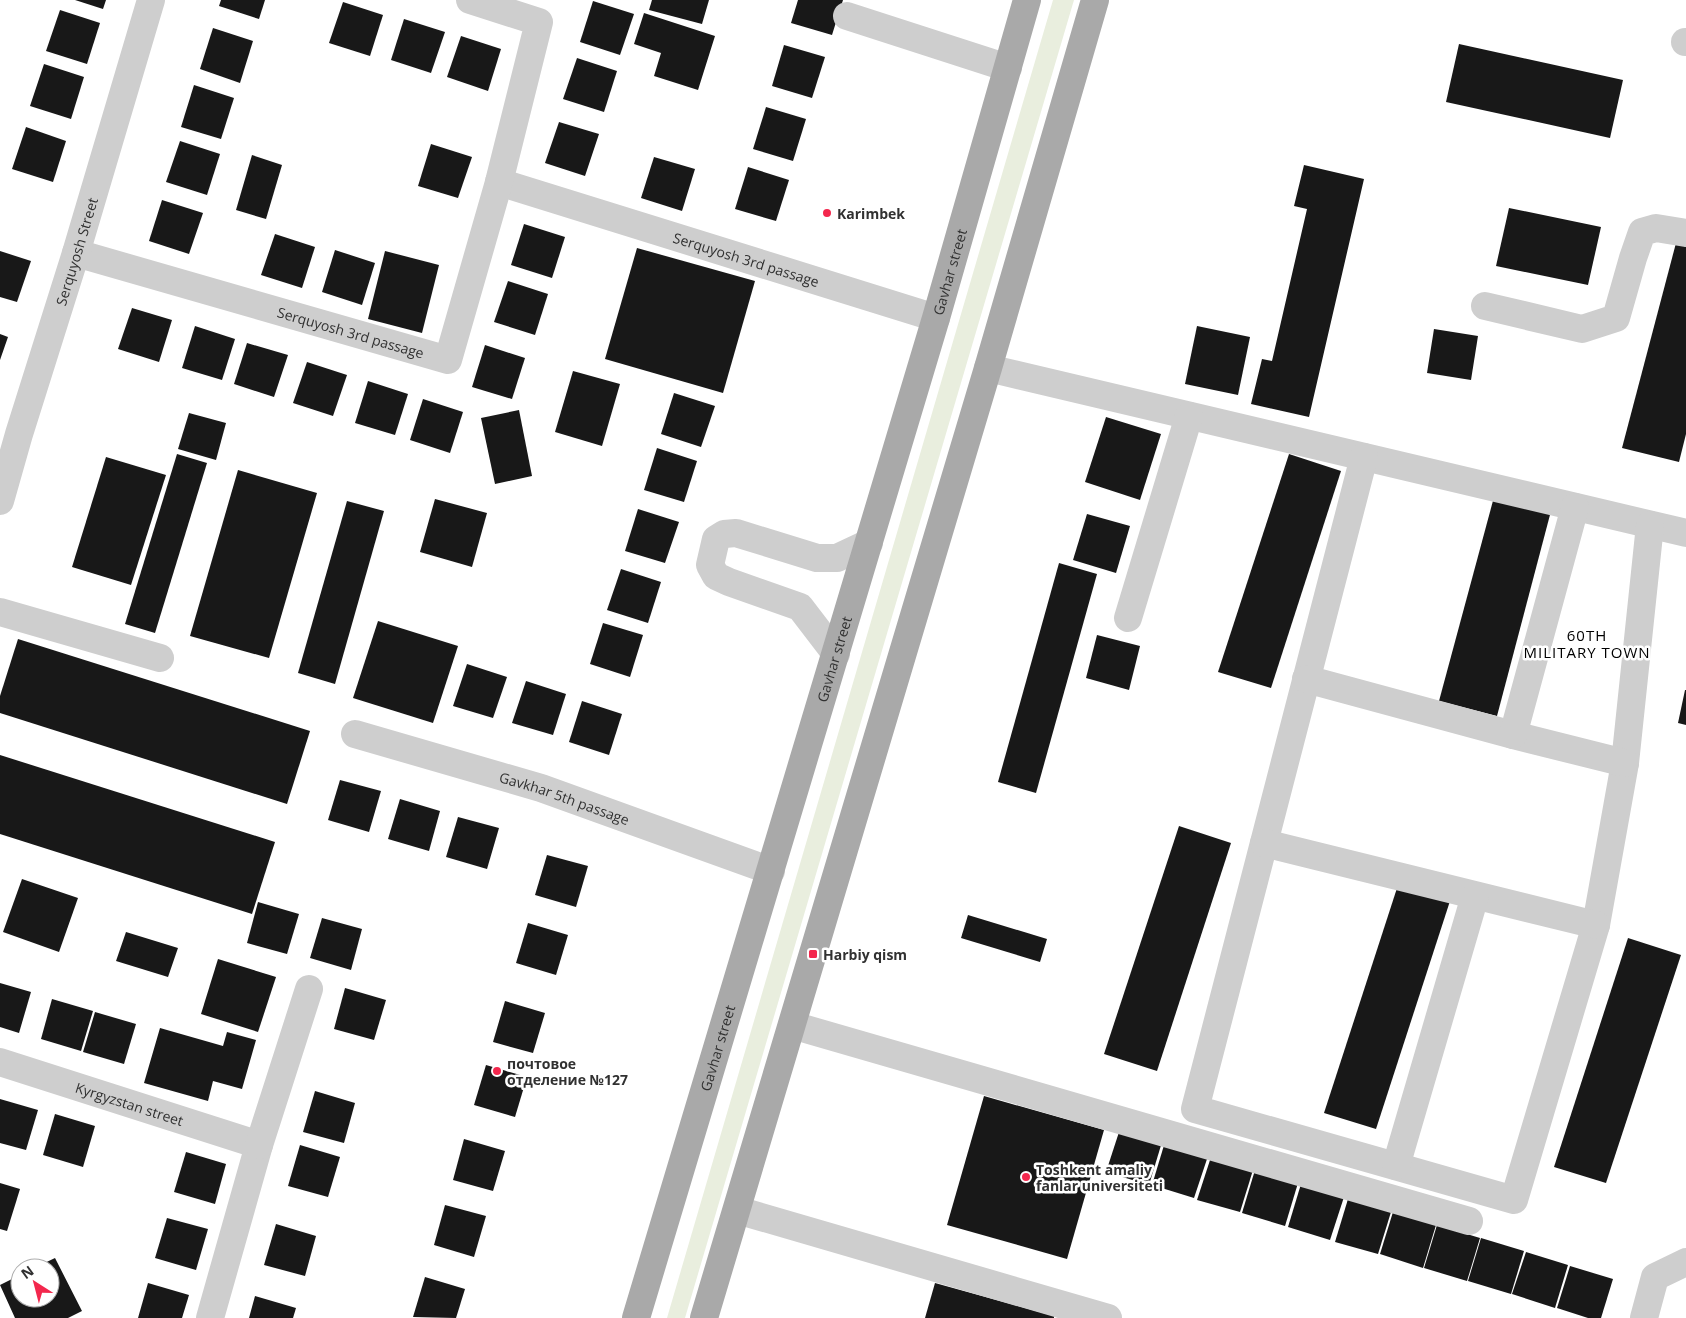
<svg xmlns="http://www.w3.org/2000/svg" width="1686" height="1318" font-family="'Open Sans',sans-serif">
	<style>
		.green { fill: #e9eede }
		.building { fill: #181818 }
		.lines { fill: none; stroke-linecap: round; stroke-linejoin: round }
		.minor { stroke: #cecece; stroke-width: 28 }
		.major { stroke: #a9a9a9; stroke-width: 28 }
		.poi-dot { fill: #f3274d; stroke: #fff; stroke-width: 2 }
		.labels { text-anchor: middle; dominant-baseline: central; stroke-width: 5; stroke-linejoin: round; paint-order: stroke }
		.poi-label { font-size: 14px; font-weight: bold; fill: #313131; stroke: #fff; text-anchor: start }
		.street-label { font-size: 14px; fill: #313131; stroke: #fff }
		.neighbourhood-label { font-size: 15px; letter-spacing: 1px; fill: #000; stroke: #fff }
	</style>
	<rect width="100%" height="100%" fill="#fff"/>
	<polygon class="green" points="1053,0 1074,0 685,1318 667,1318"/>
	<g class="building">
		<polygon points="75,0 106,0 103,9"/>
		<polygon points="221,0 265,0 259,19 219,6"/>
		<polygon points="652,0 709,0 702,24 649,10"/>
		<polygon points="798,0 843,0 832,35 791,23"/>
		<polygon points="593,1 634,14 620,55 580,42"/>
		<polygon points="343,2 383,15 370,56 329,43"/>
		<polygon points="60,10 100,23 87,64 46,51"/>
		<polygon points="644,13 715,36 698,90 654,76 661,53 634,44"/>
		<polygon points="404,19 445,32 431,73 391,60"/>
		<polygon points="213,28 253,41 240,83 200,69"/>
		<polygon points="461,36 501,49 488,91 447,77"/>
		<polygon points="1459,44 1623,80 1610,138 1446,102"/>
		<polygon points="784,45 825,57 812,98 772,86"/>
		<polygon points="577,58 617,71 604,112 563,99"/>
		<polygon points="44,64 84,77 71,119 30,106"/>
		<polygon points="194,85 234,98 221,139 181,127"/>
		<polygon points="766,107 806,119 793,161 753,149"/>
		<polygon points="559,122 599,134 585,176 545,163"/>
		<polygon points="26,127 66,141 53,182 12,169"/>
		<polygon points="180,141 220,154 207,195 166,182"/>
		<polygon points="431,144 472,157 458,198 418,186"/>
		<polygon points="252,155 282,165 266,219 236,210"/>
		<polygon points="654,157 695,169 682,211 641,198"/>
		<polygon points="1304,165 1364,179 1309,417 1251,404 1262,359 1272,361 1307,209 1294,206"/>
		<polygon points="748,167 789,180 776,221 735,209"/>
		<polygon points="162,200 203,213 189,254 149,241"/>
		<polygon points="1509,208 1601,227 1588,285 1496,266"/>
		<polygon points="524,224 565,237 552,278 511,265"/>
		<polygon points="275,234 315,247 302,288 261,275"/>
		<polygon points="1676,243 1686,246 1686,434 1679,462 1622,448"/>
		<polygon points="637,248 755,281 723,393 605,359"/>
		<polygon points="335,250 375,263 362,305 322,292"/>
		<polygon points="0,251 31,261 17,302 0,297"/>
		<polygon points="385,251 439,265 422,333 368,319"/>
		<polygon points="508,281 548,294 535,335 494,322"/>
		<polygon points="132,308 172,320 159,362 118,349"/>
		<polygon points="195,326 235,339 222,380 182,368"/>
		<polygon points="1197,326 1250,337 1238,395 1185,384"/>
		<polygon points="1434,329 1478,336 1471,380 1427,373"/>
		<polygon points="0,334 8,337 0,360"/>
		<polygon points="247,343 288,355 274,397 234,384"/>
		<polygon points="485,345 525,358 512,399 472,387"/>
		<polygon points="307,362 347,375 333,416 293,403"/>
		<polygon points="573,371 620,384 602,446 555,432"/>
		<polygon points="368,381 408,394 395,435 355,423"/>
		<polygon points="674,393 715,406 701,447 661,434"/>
		<polygon points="423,399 463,412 450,453 410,440"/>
		<polygon points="519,410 532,476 495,484 481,418"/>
		<polygon points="189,413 226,423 216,460 178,449"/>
		<polygon points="1106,417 1161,434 1140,500 1085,482"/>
		<polygon points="657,448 697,461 684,502 644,490"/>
		<polygon points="177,454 207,463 155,633 125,624"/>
		<polygon points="1289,454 1341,471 1271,688 1218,672"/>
		<polygon points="106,457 166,475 131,585 72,567"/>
		<polygon points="238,470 317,493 269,658 190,636"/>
		<polygon points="1494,497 1551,511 1497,716 1439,701"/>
		<polygon points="435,499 487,513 472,567 420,552"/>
		<polygon points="347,501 384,511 335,684 298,673"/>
		<polygon points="638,509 679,522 665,563 625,551"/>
		<polygon points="1087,514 1130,526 1116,573 1073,560"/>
		<polygon points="1059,563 1097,574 1036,793 998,782"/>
		<polygon points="621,569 661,582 648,623 607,610"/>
		<polygon points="378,621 458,646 433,723 353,698"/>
		<polygon points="603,623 643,635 630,677 590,664"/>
		<polygon points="1097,635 1140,646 1129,690 1086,678"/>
		<polygon points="18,639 310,731 287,804 0,713 0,696"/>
		<polygon points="467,664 507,677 493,718 453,706"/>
		<polygon points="526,681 566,694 553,735 512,723"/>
		<polygon points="1685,690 1686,690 1686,725 1678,723"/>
		<polygon points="582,701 622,714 609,755 569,742"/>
		<polygon points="0,755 275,842 252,914 0,834"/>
		<polygon points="340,780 381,791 369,832 328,820"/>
		<polygon points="400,799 440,811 429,851 388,839"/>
		<polygon points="458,817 499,828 487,869 446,857"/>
		<polygon points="1179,826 1231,843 1157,1071 1104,1054"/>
		<polygon points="547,855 588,866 576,907 535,895"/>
		<polygon points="22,879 78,898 59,952 3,932"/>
		<polygon points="1398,885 1450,901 1376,1129 1324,1113"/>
		<polygon points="258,902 299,914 287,954 247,943"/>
		<polygon points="968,915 1047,939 1040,962 961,938"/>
		<polygon points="322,918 362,929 351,970 310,958"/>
		<polygon points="528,923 568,935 556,975 516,963"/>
		<polygon points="126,932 178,948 168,977 116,961"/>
		<polygon points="1628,938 1681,955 1606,1183 1554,1167"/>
		<polygon points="218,959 276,977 258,1032 201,1014"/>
		<polygon points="0,983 31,992 19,1033 0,1027"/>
		<polygon points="345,988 386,1000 374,1040 334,1029"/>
		<polygon points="52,999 93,1011 81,1051 41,1039"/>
		<polygon points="505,1001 545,1013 533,1053 493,1042"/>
		<polygon points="95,1012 136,1024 124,1064 83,1052"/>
		<polygon points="160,1028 223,1046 227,1032 256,1040 242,1089 213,1081 208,1101 144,1083"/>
		<polygon points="486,1065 527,1077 515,1117 474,1105"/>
		<polygon points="315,1091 355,1103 344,1143 303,1132"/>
		<polygon points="984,1096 1104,1130 1067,1259 947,1225"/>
		<polygon points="0,1099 38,1110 26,1150 0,1143"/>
		<polygon points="55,1114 95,1126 83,1167 43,1155"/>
		<polygon points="1120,1129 1162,1142 1149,1185 1106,1172"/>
		<polygon points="464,1139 505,1151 493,1191 453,1180"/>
		<polygon points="1165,1142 1208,1156 1194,1198 1152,1185"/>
		<polygon points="300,1145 340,1157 328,1197 288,1186"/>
		<polygon points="186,1152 226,1164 215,1204 174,1192"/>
		<polygon points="1211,1157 1253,1170 1240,1212 1197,1200"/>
		<polygon points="1255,1170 1298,1183 1285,1226 1242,1213"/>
		<polygon points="0,1183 20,1189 7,1231 0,1229"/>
		<polygon points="1301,1184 1344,1197 1330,1240 1288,1227"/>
		<polygon points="1348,1199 1391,1212 1378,1254 1335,1242"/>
		<polygon points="445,1205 486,1216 474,1257 434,1245"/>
		<polygon points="1393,1212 1436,1225 1423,1268 1380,1254"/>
		<polygon points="167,1218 208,1229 196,1270 155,1258"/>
		<polygon points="276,1224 316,1236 305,1276 264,1265"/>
		<polygon points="1437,1225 1480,1238 1467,1281 1424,1268"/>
		<polygon points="1481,1238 1524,1251 1511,1294 1468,1281"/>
		<polygon points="1526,1252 1568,1265 1555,1308 1512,1294"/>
		<polygon points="55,1258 82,1311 68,1318 15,1318 0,1285 20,1275 20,1298 50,1298 50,1268 34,1268"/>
		<polygon points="1570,1266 1613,1279 1601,1318 1588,1318 1557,1308"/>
		<polygon points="425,1277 465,1289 456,1318 413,1317"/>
		<polygon points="148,1283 189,1295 182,1318 138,1318"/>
		<polygon points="935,1283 1054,1316 1054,1318 925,1318"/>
		<polygon points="255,1296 296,1308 293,1318 249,1318"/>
	</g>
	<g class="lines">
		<g class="minor">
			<polyline points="847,16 1008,68"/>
			<polyline points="1685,42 1686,42"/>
			<path id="s1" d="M499,182l437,136"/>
			<path id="s2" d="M76,253l372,107 51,-178 40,-160 -69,-22"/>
			<polyline points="1485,306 1582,329 1616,318 1633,258 1642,232 1656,228 1686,233"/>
			<polyline points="988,368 1686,533"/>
			<polyline points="1364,457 1195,1109 1514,1200 1596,925 1625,763 1650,525"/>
			<path id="s3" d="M0,501l19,-67 57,-181 75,-253"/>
			<polyline points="0,612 160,658"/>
			<polyline points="1128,618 1189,416"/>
			<polyline points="836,654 800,607 729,582 716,576 710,565 716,539 724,534 736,533 817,558 837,558 869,543"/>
			<polyline points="1306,679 1513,735 1625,763"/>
			<path id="s4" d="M355,734l186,54 230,83"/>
			<polyline points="1513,735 1575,507"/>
			<polyline points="1264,843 1596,925"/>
			<polyline points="792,1025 1469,1221"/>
			<path id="s5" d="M0,1062l259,83 -49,173"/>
			<polyline points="259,1145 309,989"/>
			<polyline points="1396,1166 1475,896"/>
			<polyline points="737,1210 1108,1318"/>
			<polyline points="1644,1318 1655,1277 1686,1262"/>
		</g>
		<g class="major">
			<path id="s6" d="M636,1318l300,-1000 91,-318"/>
			<polyline points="704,1318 988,368 1095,0"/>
		</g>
	</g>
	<g class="poi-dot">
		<circle cx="827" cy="213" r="5"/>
		<rect x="808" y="949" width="10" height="10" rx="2.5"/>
		<circle cx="497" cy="1071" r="5"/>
		<circle cx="1026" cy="1177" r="5"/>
	</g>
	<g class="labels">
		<g class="poi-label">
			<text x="837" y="213">Karimbek</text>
			<text x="823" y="954">Harbiy qism</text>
			<text x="507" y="1063">почтовое<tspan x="507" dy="16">отделение №127</tspan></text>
			<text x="1036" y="1169">Toshkent amaliy<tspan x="1036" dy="16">fanlar universiteti</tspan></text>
		</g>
		<g class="street-label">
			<text stroke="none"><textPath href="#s3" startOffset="261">Serquyosh Street</textPath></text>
			<text stroke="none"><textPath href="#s1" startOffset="259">Serquyosh 3rd passage</textPath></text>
			<text stroke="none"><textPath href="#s6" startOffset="1092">Gavhar street</textPath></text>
			<text stroke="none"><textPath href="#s2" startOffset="286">Serquyosh 3rd passage</textPath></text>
			<text stroke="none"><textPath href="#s6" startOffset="688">Gavhar street</textPath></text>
			<text stroke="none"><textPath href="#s4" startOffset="219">Gavkhar 5th passage</textPath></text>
			<text stroke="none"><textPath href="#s6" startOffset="282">Gavhar street</textPath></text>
			<text stroke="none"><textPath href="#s5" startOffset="136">Kyrgyzstan street</textPath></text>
		</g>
		<g class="neighbourhood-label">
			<text x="1587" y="635">60TH<tspan x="1587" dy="17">MILITARY TOWN</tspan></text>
		</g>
	</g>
	<g transform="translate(35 1283) rotate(324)"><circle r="24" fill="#ffffff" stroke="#adadad"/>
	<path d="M0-4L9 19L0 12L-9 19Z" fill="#f3274d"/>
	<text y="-8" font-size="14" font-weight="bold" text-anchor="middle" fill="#313131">N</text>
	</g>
</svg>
